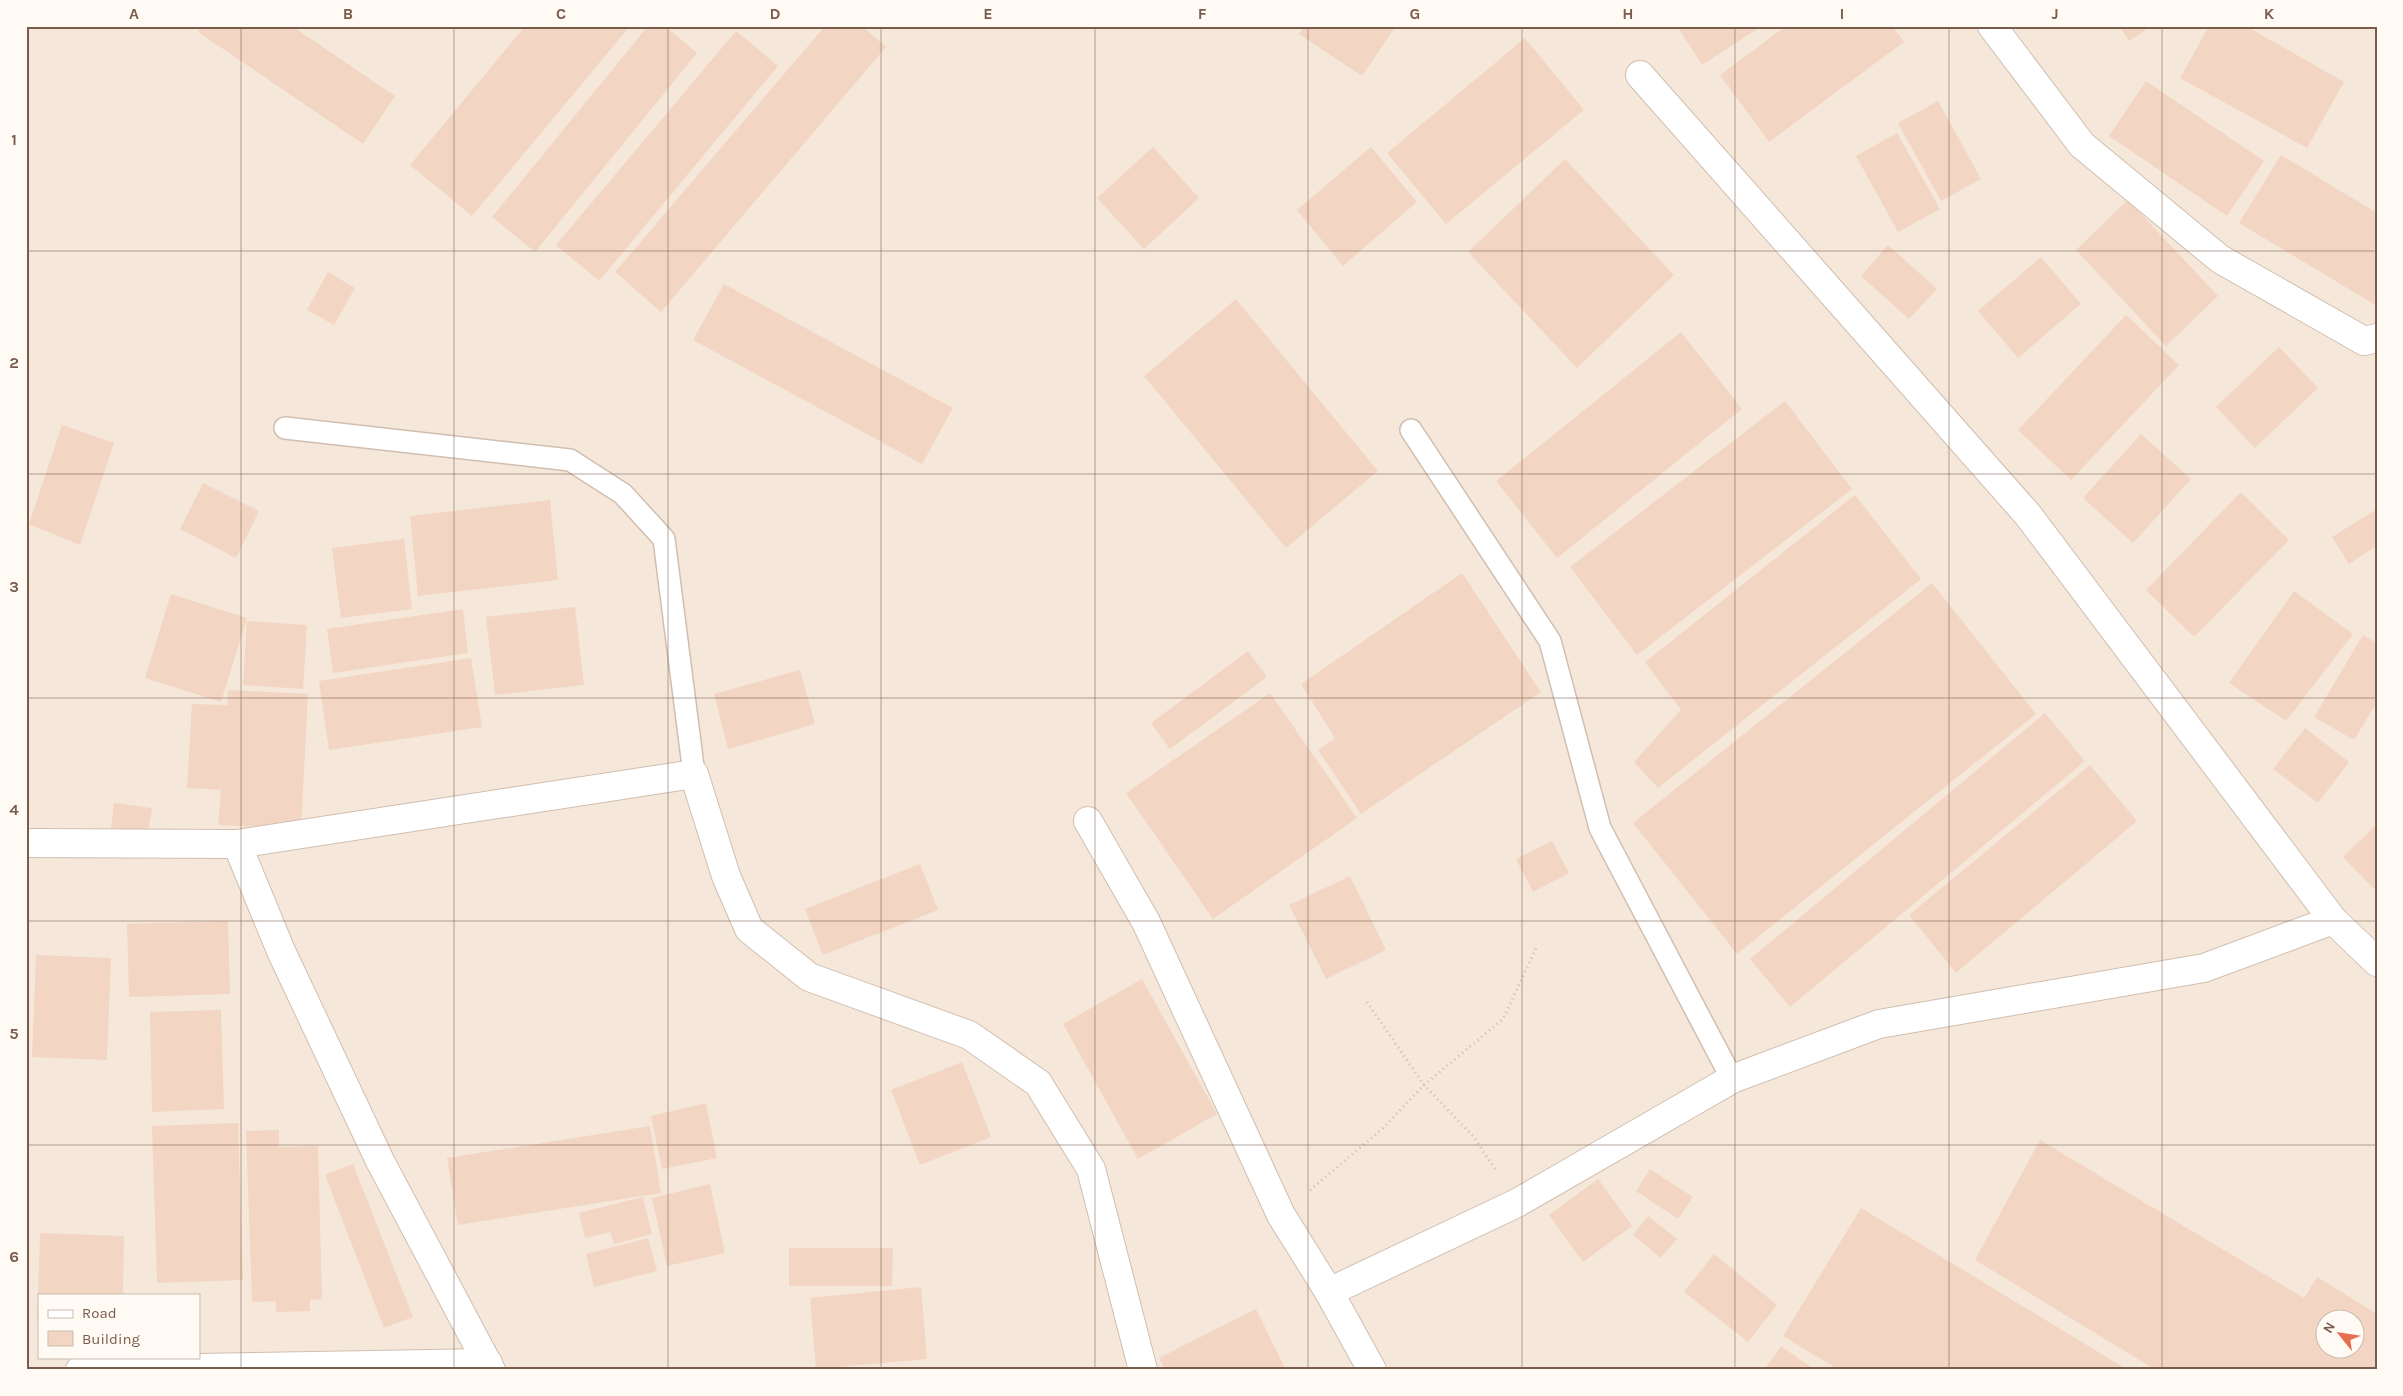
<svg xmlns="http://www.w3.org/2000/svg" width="2403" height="1396" font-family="Karla,sans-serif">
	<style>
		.residential { fill: #f5e8da; fill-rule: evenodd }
		.building { fill: #f3d5c3; fill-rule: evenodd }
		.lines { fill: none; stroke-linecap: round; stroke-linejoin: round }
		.lane-casing { stroke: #d1beb0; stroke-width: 24 }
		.street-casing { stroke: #d1beb0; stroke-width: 30 }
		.path { stroke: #d9b8a5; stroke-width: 3; stroke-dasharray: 1 4; stroke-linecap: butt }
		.lane { stroke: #fff; stroke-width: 21 }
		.street { stroke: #fff; stroke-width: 28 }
		.grid { fill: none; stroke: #7a5c4d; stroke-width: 1; stroke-opacity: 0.55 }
		.neatline { fill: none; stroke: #7a5c4d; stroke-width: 2 }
		.grid-label { font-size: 16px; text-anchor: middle; font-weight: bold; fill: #7a5c4d }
	</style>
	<rect width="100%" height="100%" fill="#fdf6ec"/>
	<path class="residential" d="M26,26h2351v1344h-2351zM39,1295h160v62h-160zM2326,1318h30v30h-30z"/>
	<g class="building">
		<polygon points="202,26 292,26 395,96 363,144 198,32"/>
		<polygon points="525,26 630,26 472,216 410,165"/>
		<polygon points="648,26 665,26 697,53 535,252 492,217"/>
		<polygon points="825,26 862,26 886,47 661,312 615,272"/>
		<polygon points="1304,26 1396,26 1362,76 1299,34"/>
		<polygon points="1677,26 1762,26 1702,65"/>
		<polygon points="1786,26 1892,26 1904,42 1769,142 1720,75"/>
		<polygon points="2119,26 2151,26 2129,41"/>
		<polygon points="2209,26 2246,26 2344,82 2307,148 2180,78"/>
		<polygon points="736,31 778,66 599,281 556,245"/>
		<polygon points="1525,38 1584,110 1446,224 1387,153"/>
		<polygon points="2146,81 2264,161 2227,216 2109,136"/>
		<polygon points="1938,101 1981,179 1941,201 1898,123"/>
		<polygon points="1897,133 1940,209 1898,232 1856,156"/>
		<polygon points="1153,147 1199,198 1144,249 1097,198"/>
		<polygon points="1371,147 1417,202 1343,266 1297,210"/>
		<polygon points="2281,155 2377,213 2377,306 2239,223"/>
		<polygon points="1565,159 1674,275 1577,368 1468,252"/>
		<polygon points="2128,200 2218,296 2166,346 2076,250"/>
		<polygon points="1888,245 1937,289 1909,319 1861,276"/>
		<polygon points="2041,257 2081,304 2018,358 1978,311"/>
		<polygon points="328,272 355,288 334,325 307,310"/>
		<polygon points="724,284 953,408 922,464 693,340"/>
		<polygon points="1236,299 1378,471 1286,548 1144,376"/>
		<polygon points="2126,315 2179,365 2071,480 2018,430"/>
		<polygon points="1681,332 1742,409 1557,558 1496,481"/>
		<polygon points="2279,347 2318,388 2255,448 2216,407"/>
		<polygon points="1785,401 1852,489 1637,655 1570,567"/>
		<polygon points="62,425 114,443 80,545 29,524"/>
		<polygon points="2141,434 2191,479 2133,543 2083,498"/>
		<polygon points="203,483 259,511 236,558 180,529"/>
		<polygon points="2241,492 2289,540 2194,637 2146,590"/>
		<polygon points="1855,495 1921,579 1658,788 1634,762 1681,710 1645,662"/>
		<polygon points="550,500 558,580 418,596 410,516"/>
		<polygon points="2377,509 2377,546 2349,564 2332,537"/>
		<polygon points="404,539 412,609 341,618 332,548"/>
		<polygon points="1462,573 1541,692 1361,814 1318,750 1335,738 1301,684"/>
		<polygon points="1932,583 2036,714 1737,954 1633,823"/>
		<polygon points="2294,591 2353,634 2286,721 2229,683"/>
		<polygon points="171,594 247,618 221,702 145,678"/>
		<polygon points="575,607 584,685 495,695 486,617"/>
		<polygon points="463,609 468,653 333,673 327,629"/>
		<polygon points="247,621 307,625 303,689 243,685"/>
		<polygon points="2363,635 2377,643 2377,702 2354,740 2314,717"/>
		<polygon points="1248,651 1267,677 1170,749 1151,723"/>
		<polygon points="471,658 482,727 329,750 319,681"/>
		<polygon points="800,670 815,724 728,749 714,694"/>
		<polygon points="228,690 308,694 301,829 218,825 221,790 187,788 192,704 227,705"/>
		<polygon points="1270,693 1357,818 1213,919 1126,793"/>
		<polygon points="2045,713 2085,761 1790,1007 1750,959"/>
		<polygon points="2305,728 2349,762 2318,803 2273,769"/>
		<polygon points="2090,765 2137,821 1956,973 1909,915"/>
		<polygon points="114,803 152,808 148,833 111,828"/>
		<polygon points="2377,824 2377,892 2343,857"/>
		<polygon points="1552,841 1569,873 1533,892 1516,859"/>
		<polygon points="920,864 938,910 823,955 805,909"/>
		<polygon points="1350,876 1386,950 1326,979 1289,905"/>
		<polygon points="228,921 230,994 129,997 127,924"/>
		<polygon points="36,955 111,958 107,1060 32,1057"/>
		<polygon points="1142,979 1217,1114 1138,1159 1063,1024"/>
		<polygon points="221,1010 224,1109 152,1112 150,1012"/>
		<polygon points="962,1062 991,1137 920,1165 891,1090"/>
		<polygon points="706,1103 717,1158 662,1169 651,1116"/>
		<polygon points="238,1123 243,1280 157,1283 152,1126"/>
		<polygon points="650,1126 661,1193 458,1225 447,1158"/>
		<polygon points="279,1130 279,1147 318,1146 322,1299 310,1300 310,1311 276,1312 276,1301 252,1302 246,1131"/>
		<path d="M2040,1140l264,158 13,-21 60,37v56h-221l-181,-110zM2326,1318h30v30h-30z"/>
		<polygon points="353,1164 413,1317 384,1328 325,1175"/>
		<polygon points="1650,1169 1693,1197 1678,1219 1636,1191"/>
		<polygon points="1598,1179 1632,1226 1583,1262 1549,1215"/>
		<polygon points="710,1184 725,1253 667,1266 652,1198"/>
		<polygon points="643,1197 652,1234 614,1244 610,1232 585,1238 579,1213"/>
		<polygon points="1861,1208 2128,1370 1839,1370 1783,1336"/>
		<polygon points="1648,1216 1677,1239 1661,1258 1633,1235"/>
		<polygon points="40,1233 124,1236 123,1295 38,1295"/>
		<polygon points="648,1238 657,1271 594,1287 586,1254"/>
		<polygon points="789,1248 893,1248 892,1286 789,1286"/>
		<polygon points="1714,1254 1777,1305 1748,1342 1684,1292"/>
		<polygon points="921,1287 927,1359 816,1369 810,1298"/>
		<polygon points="37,1306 39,1306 39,1324 37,1323"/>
		<polygon points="1256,1309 1286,1370 1165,1370 1159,1358"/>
		<polygon points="1781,1346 1815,1370 1764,1370"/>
	</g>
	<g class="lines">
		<g class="lane-casing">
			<g id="lane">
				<polyline points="285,428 570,460 623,494 664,539 694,774"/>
				<polyline points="1411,430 1550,641 1600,828 1732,1079"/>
			</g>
		</g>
		<g class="street-casing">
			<g id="street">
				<polyline points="1992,26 2082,145 2220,259 2364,341 2377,338"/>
				<polyline points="1640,75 2028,515 2333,920 2377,962"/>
				<polyline points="1088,821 1146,922 1281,1215 1329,1292 1372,1370"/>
				<polyline points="26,843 237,844 694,774 726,876 749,929 809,977 969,1035 1038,1083 1091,1169 1143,1370"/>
				<polyline points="237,844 281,951 380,1161 491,1370"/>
				<polyline points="1329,1292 1517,1203 1732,1079 1879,1024 2204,968 2333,920"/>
				<polyline points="80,1370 488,1363"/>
			</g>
		</g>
		<g class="path">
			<polyline points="1367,1002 1424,1085 1473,1136 1497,1172"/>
			<polyline points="1310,1190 1382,1129 1424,1085 1503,1019 1537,946"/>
		</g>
		<use href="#lane" class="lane"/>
		<use href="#street" class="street"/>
	</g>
	<path class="grid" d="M241,26v1344M454,26v1344M668,26v1344M881,26v1344M1095,26v1344M1308,26v1344M1522,26v1344M1735,26v1344M1949,26v1344M2162,26v1344M26,251h2351M26,474h2351M26,698h2351M26,921h2351M26,1145h2351"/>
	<rect width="2403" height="1396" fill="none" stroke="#fffaf3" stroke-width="55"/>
	<rect x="38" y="1294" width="162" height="65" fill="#fffaf3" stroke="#cabbb1"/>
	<rect x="48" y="1310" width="25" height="8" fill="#ffffff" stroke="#cabbb1"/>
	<text x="82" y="1318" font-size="15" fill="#7a5c4d">Road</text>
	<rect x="48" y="1331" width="25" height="15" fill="#f3d5c3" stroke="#cabbb1"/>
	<text x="82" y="1344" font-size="15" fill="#7a5c4d">Building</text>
	<g transform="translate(2340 1334) rotate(300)"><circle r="24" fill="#fffaf3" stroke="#cabbb1"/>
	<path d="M0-4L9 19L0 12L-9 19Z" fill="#e76f51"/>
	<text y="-8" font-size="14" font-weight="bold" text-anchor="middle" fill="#7a5c4d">N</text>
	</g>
	<rect x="28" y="28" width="2348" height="1340" class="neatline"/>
	<g class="grid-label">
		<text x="134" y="19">A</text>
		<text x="348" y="19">B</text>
		<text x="561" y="19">C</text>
		<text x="775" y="19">D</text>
		<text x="988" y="19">E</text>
		<text x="1202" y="19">F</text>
		<text x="1415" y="19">G</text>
		<text x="1628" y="19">H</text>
		<text x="1842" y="19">I</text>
		<text x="2055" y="19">J</text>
		<text x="2269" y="19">K</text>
		<text x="14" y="145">1</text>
		<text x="14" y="368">2</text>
		<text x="14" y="592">3</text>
		<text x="14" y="815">4</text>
		<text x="14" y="1039">5</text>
		<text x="14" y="1262">6</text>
	</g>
</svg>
